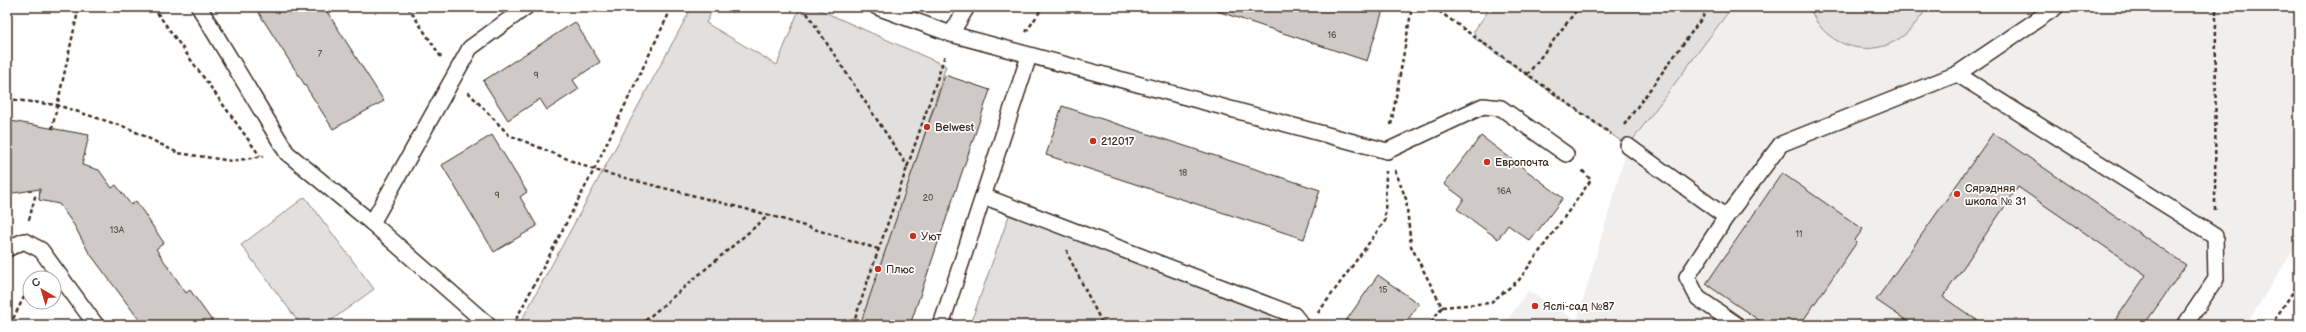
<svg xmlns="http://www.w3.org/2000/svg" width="2306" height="332" font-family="'Balsamiq Sans',sans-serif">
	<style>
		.built { fill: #f1efee }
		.green { fill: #e2e0de; stroke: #8e857e }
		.building { fill: #cfcac7; stroke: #3b2a1e }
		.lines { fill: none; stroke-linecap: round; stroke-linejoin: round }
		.lane-casing { stroke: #3b2a1e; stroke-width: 18 }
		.path { stroke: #3b2a1e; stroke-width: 2.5; stroke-dasharray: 4 3; stroke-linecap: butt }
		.lane { stroke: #fff; stroke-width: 15 }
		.poi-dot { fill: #c8321e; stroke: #fff; stroke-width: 1.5 }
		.labels { text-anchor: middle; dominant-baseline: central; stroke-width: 3.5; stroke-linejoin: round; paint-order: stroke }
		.number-label { font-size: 9px; fill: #605248 }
		.poi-label { font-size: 11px; fill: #3b2a1e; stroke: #fff; text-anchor: start }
	</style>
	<rect width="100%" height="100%" fill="#fff"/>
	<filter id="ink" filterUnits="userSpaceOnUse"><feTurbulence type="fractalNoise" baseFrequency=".025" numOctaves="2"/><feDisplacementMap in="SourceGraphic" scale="8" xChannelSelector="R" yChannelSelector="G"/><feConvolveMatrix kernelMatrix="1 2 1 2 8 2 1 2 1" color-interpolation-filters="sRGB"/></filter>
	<g filter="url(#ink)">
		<polygon class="built" points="1732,7 2299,7 2299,241 2246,325 1504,325 1528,291 1577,321 1628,146"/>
		<g class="green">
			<polygon points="692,7 714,7 706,23 777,65 800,7 813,7 946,66 865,325 519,325"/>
			<polygon points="1491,7 1732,7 1628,146 1474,38 1474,31"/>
			<path d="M1810,7h118c-9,12 -18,26 -31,33 -32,20 -77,3 -87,-33z"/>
			<polygon points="305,197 374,289 325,325 301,325 241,245"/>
			<polygon points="1012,207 1247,294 1278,325 970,325"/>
		</g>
		<g class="building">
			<polygon points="255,7 324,7 384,101 333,129"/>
			<polygon points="1217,7 1384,7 1367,61 1217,11"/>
			<polygon points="575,22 600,62 573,80 579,89 547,110 540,99 508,120 483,81"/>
			<polygon points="945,75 990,90 910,325 860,325"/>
			<polygon points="1062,106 1320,190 1304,239 1046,155"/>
			<polygon points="11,121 89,135 82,165 99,170 112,188 116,185 131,205 136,201 164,243 156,249 186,293 190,290 215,325 143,325 88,251 74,225 59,204 39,200 40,189 7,194 7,140"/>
			<polygon points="1993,133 2186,265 2144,325 2112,325 2146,275 2018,187 1943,297 1984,325 1913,325 1876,300"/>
			<polygon points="492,135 527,192 520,197 537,226 494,252 442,165"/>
			<polygon points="1481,136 1563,198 1530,241 1508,225 1498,239 1457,209 1464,199 1444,184"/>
			<polygon points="1782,173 1863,229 1855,240 1857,242 1800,325 1766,325 1706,284"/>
			<polygon points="1378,275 1419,304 1404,325 1343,325"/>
		</g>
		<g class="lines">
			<g class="lane-casing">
				<g id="lane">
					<polyline points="199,7 287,153 372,223 488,325"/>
					<polyline points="877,7 951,34 1387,151 1483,106 1501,108 1566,154"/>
					<polyline points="951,34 967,7"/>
					<polyline points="1957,74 2056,7"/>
					<polyline points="1628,146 1726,217"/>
					<polyline points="983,196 1294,315 1302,325"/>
					<polyline points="372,223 470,48 526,7"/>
					<polyline points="7,249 24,241 41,250 96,325"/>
					<polyline points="941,325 1029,56"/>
					<polyline points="1737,325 1698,298 1687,277 1726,217 1781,144 1957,74 2215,236 2216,279 2185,325"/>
				</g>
			</g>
			<g class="path">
				<polyline points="153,7 260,156"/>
				<polyline points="408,7 441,57"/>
				<polyline points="803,7 908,167"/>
				<polyline points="1433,7 1611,134"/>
				<polyline points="1026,32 1043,7"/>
				<polyline points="1527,75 1579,7"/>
				<polyline points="468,92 509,135 594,170 769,215"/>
				<polyline points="7,99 57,105 128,128 178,153 232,161 264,156"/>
				<polyline points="1391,125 1412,7"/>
				<polyline points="1624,125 1710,7"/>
				<polyline points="52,129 79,7"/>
				<polyline points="1395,170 1406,199 1411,246 1442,307 1429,325"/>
				<polyline points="2215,210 2216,7"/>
				<polyline points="29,220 36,193"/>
				<polyline points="1067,250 1068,255 1103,325"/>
				<polyline points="1442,307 1490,303 1519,280 1591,180 1581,169"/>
				<polyline points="1318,313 1385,221 1386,171"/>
				<polyline points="965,322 972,325"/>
				<polyline points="10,325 30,285"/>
				<polyline points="513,325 594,170 672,7"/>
				<polyline points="640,325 769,215 878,249"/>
				<path d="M853,325c30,-91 63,-180 92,-270"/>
				<polyline points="2271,325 2299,283"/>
			</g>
			<use href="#lane" class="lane"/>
		</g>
	</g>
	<g class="poi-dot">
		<circle cx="927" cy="127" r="4"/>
		<circle cx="1093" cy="141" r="4"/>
		<circle cx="1487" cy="162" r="4"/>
		<circle cx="1957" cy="194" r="4"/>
		<circle cx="913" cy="236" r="4"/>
		<circle cx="878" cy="269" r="4"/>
		<circle cx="1535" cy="306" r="4"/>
	</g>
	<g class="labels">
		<g class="number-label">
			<text x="1332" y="35">16</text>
			<text x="320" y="54">7</text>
			<text x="536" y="75">9</text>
			<text x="1183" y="173">18</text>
			<text x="1504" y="191">16А</text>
			<text x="497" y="195">9</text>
			<text x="928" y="198">20</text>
			<text x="117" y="230">13А</text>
			<text x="1799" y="234">11</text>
			<text x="1383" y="290">15</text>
		</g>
		<g class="poi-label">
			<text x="935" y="127">Belwest</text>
			<text x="1101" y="141">212017</text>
			<text x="1495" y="162">Европочта</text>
			<text x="1965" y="188">Сярэдняя<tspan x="1965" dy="13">школа № 31</tspan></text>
			<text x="921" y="236">Уют</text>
			<text x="886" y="269">Плюс</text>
			<text x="1543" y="306">Яслі-сад №87</text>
		</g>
	</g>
	<rect width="2306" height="332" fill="none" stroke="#fff" stroke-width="24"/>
	<rect x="12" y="12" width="2282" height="308" fill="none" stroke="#3b2a1e" stroke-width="1.5" filter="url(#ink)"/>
	<g transform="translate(42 290) rotate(322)"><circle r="19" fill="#ffffff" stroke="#b1aaa5"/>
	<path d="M0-3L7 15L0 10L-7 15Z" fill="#c8321e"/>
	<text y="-6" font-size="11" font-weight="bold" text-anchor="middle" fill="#3b2a1e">С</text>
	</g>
</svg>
